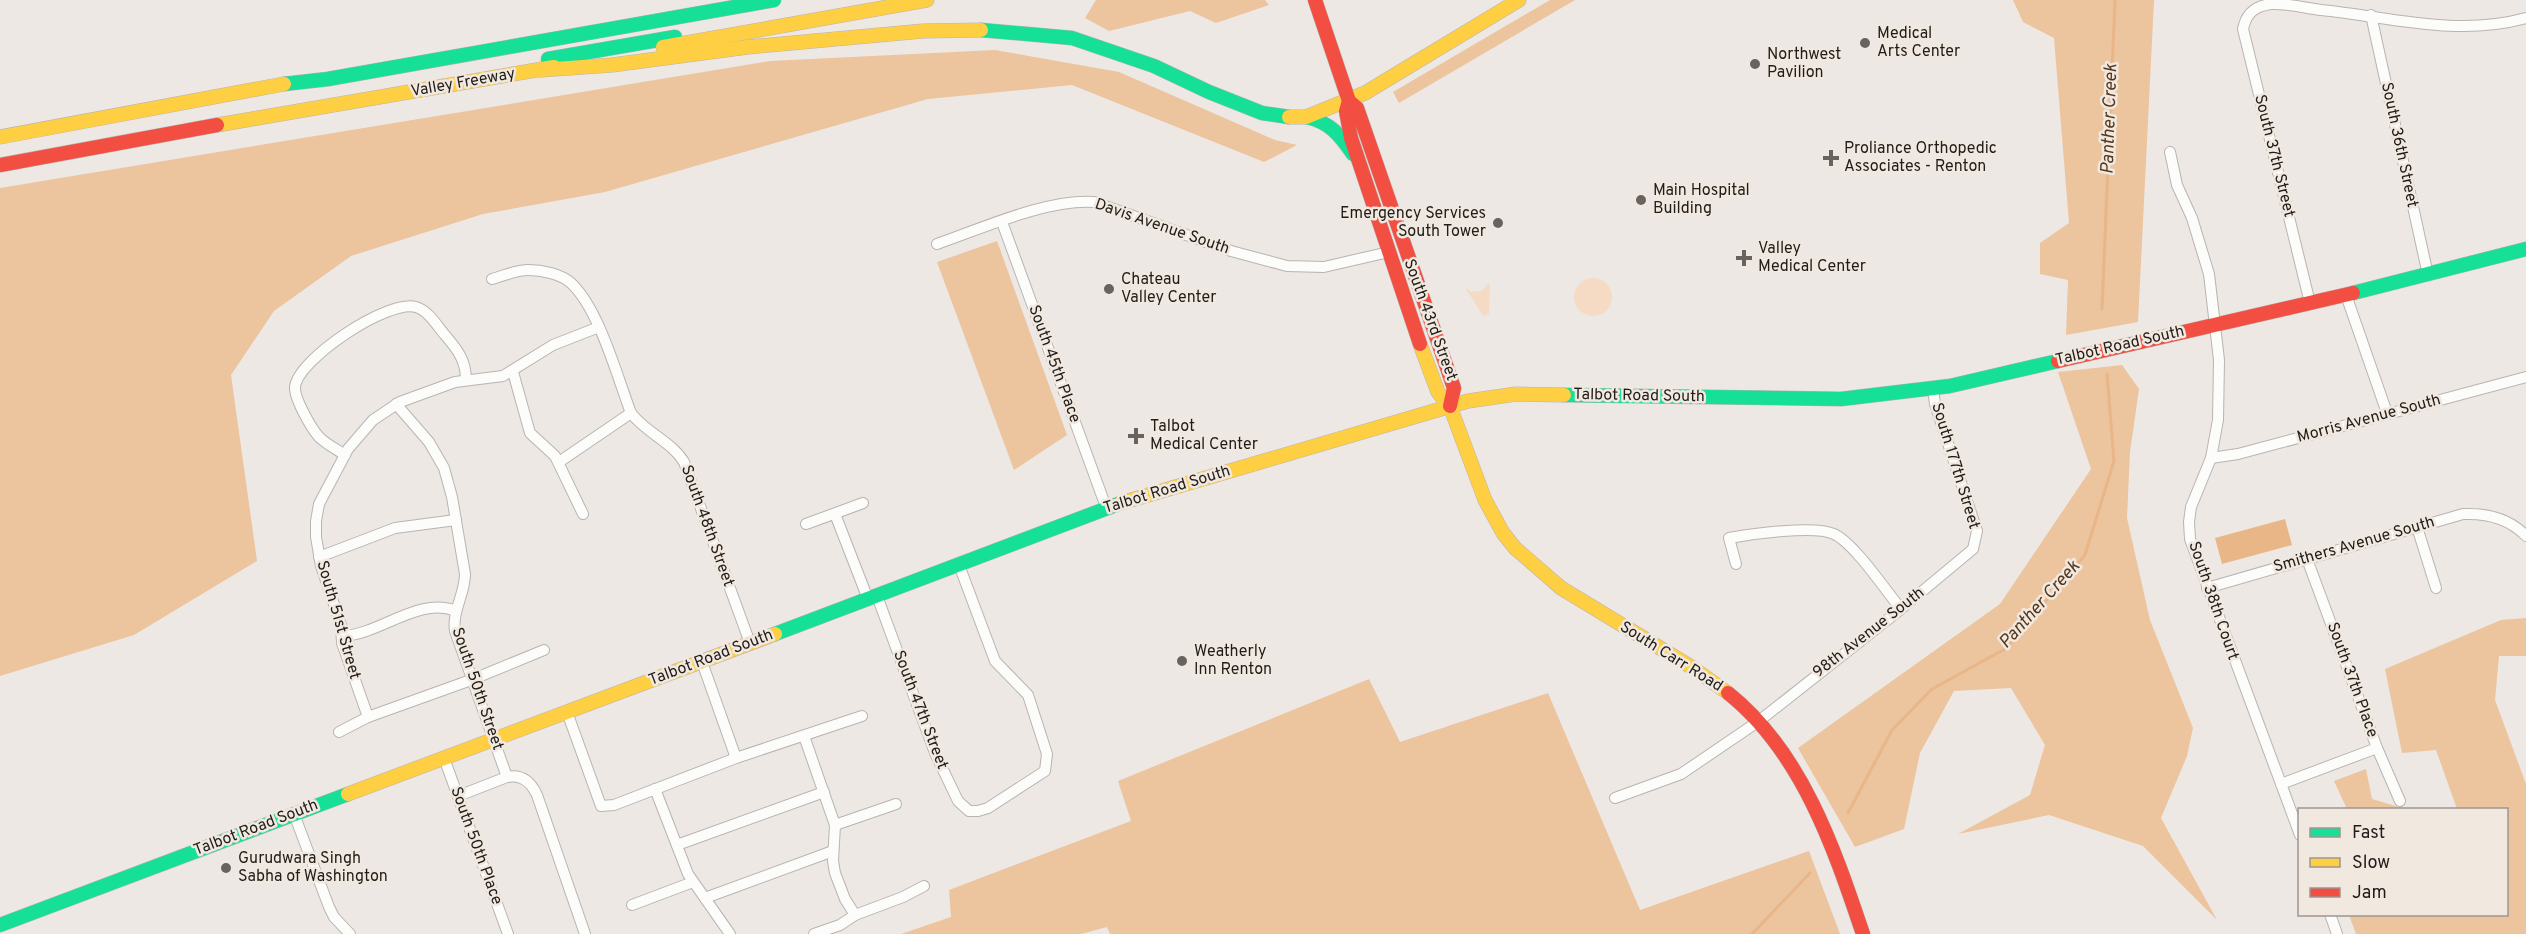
<svg xmlns="http://www.w3.org/2000/svg" width="2526" height="934" font-family="Overpass,sans-serif">
	<style>
		.green { fill: #f6dbc4 }
		.forest { fill: #ecc49e }
		.water { fill: #e9b688 }
		.lines { fill: none; stroke-linecap: round; stroke-linejoin: round }
		.stream { stroke: #e9b688; stroke-width: 3 }
		.street-casing { stroke: #b8b4b1; stroke-width: 12 }
		.fast-casing { stroke: #b8b4b1; stroke-width: 15 }
		.slow-casing { stroke: #b8b4b1; stroke-width: 15 }
		.jam-casing { stroke: #b8b4b1; stroke-width: 15 }
		.street { stroke: #fcfcfb; stroke-width: 10 }
		.fast { stroke: #16e098; stroke-width: 14 }
		.slow { stroke: #ffcf43; stroke-width: 14 }
		.jam { stroke: #f24e42; stroke-width: 14 }
		.poi-dot { fill: #686361; stroke: #f1e8e0; stroke-width: 2 }
		.labels { text-anchor: middle; dominant-baseline: central; stroke-width: 5; stroke-linejoin: round; paint-order: stroke }
		.poi-label { font-size: 16px; fill: #201c1a; stroke: #f1e8e0; text-anchor: start }
		.street-label { font-size: 16px; fill: #201c1a; stroke: #f1e8e0 }
		.water-label { font-size: 18px; font-style: italic; fill: #55371c; stroke: #f1e8e0 }
	</style>
	<rect width="100%" height="100%" fill="#ede8e4"/>
	<g class="green">
		<circle cx="1593" cy="297" r="19"/>
		<polygon points="1488,283 1490,284 1489,314 1483,316 1466,289 1469,289 1470,292 1482,291"/>
	</g>
	<g class="forest">
		<polygon points="1096,0 1265,0 1269,5 1216,23 1190,11 1109,31 1085,18"/>
		<polygon points="1550,0 1575,0 1399,103 1393,92"/>
		<polygon points="2013,0 2154,0 2138,322 2066,335 2068,280 2040,274 2040,243 2069,223 2054,38 2023,22"/>
		<polygon points="995,50 1119,72 1275,140 1297,145 1264,162 1072,85 928,99 605,192 483,214 351,256 274,311 231,375 257,561 134,635 0,676 0,188 770,61"/>
		<polygon points="997,241 1067,435 1014,470 937,262"/>
		<polygon points="2122,365 2139,389 2130,452 2127,518 2150,620 2193,728 2187,756 2161,818 2217,920 2143,846 2049,815 1958,834 2030,795 2045,745 2011,688 1954,691 1920,753 1904,829 1855,847 1798,748 2000,604 2091,469 2058,372"/>
		<polygon points="2526,618 2526,656 2499,656 2495,700 2526,784 2526,934 2356,934 2349,915 2506,914 2506,810 2457,809 2436,750 2402,753 2385,669 2501,620"/>
		<polygon points="1369,679 1400,742 1548,693 1640,910 1809,851 1840,934 1110,934 1107,927 1081,934 901,934 951,917 949,890 1131,821 1118,781"/>
		<polygon points="2366,769 2372,799 2406,809 2347,809 2334,781"/>
	</g>
	<polygon class="water" points="2285,519 2292,545 2222,564 2215,538"/>
	<g class="lines">
		<g class="stream">
			<polyline points="2102,309 2115,0"/>
			<polyline points="1848,813 1892,730 1932,689 2005,649 2085,555 2114,461 2107,374"/>
			<polyline points="1752,934 1810,873"/>
		</g>
		<g class="street-casing">
			<g id="street">
				<polyline points="2371,15 2428,275"/>
				<polyline points="2170,152 2177,185 2192,218 2209,274 2219,360 2218,420 2211,458 2191,507 2189,522 2190,539 2300,835"/>
				<polyline points="1002,222 1106,507"/>
				<path d="M937,244c46,-16 109,-45 157,-42l137,49 56,15 37,1 65,-15"/>
				<path d="M492,279c11,-3 24,-9 36,-9 14,0 33,4 43,13 28,26 46,93 60,130 15,20 40,28 53,49l66,181"/>
				<polyline points="2346,295 2387,413"/>
				<path d="M2310,303l-67,-274c3,-15 11,-23 28,-25 15,-1 34,4 50,6 69,7 136,27 205,8"/>
				<polyline points="513,372 530,433 555,456 583,514"/>
				<path d="M396,404l33,38 15,26 8,29 13,77c0,20 -13,37 -10,57l52,146"/>
				<path d="M345,455c-9,-6 -19,-11 -26,-18 -8,-9 -25,-39 -24,-50 3,-28 93,-88 121,-80 13,4 21,19 29,28 13,15 21,26 21,45"/>
				<polyline points="2211,458 2238,454 2526,377"/>
				<polyline points="559,462 631,413"/>
				<polyline points="835,514 868,599"/>
				<polyline points="806,524 863,503"/>
				<polyline points="2417,527 2436,588"/>
				<polyline points="319,557 395,528 456,520"/>
				<polyline points="2307,559 2377,748 2400,801"/>
				<path d="M1736,564l-7,-26c23,-4 85,-13 105,-4 20,9 52,57 67,75"/>
				<path d="M2207,588l256,-74c24,-1 46,4 63,22"/>
				<polyline points="877,596 935,753 958,801 969,811 978,811 988,808 1045,771 1047,754 1028,695 995,661 959,565"/>
				<path d="M342,636c38,-1 76,-40 114,-25"/>
				<polyline points="702,662 736,758"/>
				<polyline points="567,712 601,806 614,805 736,758 862,716"/>
				<polyline points="368,717 342,643 341,625 321,566 316,537 316,521 319,504 348,449 373,420 400,402 455,382 503,376 553,345 599,327"/>
				<polyline points="339,732 368,717 471,680 544,650"/>
				<polyline points="804,736 835,825 833,861 835,873 845,899 855,915"/>
				<polyline points="444,758 508,934"/>
				<polyline points="2281,784 2377,748"/>
				<polyline points="655,789 688,874 730,934"/>
				<path d="M458,796l49,-19c15,-3 24,5 30,18l48,139"/>
				<polyline points="1615,798 1681,774 1759,721 1901,609 1973,549 1977,531 1935,404 1933,389"/>
				<polyline points="294,814 329,907 334,917 350,934"/>
				<polyline points="835,825 896,804"/>
				<polyline points="677,845 824,792"/>
				<polyline points="705,898 833,851"/>
				<polyline points="632,905 693,882"/>
				<polyline points="2330,914 2337,934"/>
				<polyline points="814,934 840,925 855,915 903,897 924,886"/>
			</g>
		</g>
		<g class="fast-casing">
			<g id="fast">
				<polyline points="981,30 1072,38 1154,66 1209,92 1262,113 1289,117"/>
				<polyline points="548,59 675,37"/>
				<polyline points="284,84 328,79 774,0"/>
				<path d="M1306,117c24,5 34,18 47,37"/>
				<polyline points="2353,293 2526,249"/>
				<polyline points="1564,395 1841,399 1950,386 2058,361"/>
				<polyline points="775,634 1121,503"/>
				<polyline points="0,925 348,794"/>
			</g>
		</g>
		<g class="slow-casing">
			<g id="slow">
				<polyline points="663,47 927,0"/>
				<polyline points="541,70 612,65 748,47 923,31 981,30"/>
				<polyline points="1289,117 1306,117 1365,93 1519,0"/>
				<polyline points="217,125 554,67"/>
				<polyline points="0,137 284,84"/>
				<polyline points="1420,344 1438,392 1451,409 1485,500 1503,533 1515,548 1561,588 1693,668 1728,693"/>
				<polyline points="1121,503 1468,401 1516,394 1564,395"/>
				<polyline points="348,794 775,634"/>
			</g>
		</g>
		<g class="jam-casing">
			<g id="jam">
				<polyline points="1315,0 1349,101 1357,108 1454,388 1450,406"/>
				<polyline points="1349,101 1346,111 1351,138 1420,344"/>
				<polyline points="0,165 217,125"/>
				<polyline points="2058,361 2353,293"/>
				<path d="M1728,693c74,59 106,155 135,241"/>
			</g>
		</g>
		<use href="#street" class="street"/>
		<use href="#fast" class="fast"/>
		<use href="#slow" class="slow"/>
		<use href="#jam" class="jam"/>
	</g>
	<g class="poi-dot">
		<circle cx="1865" cy="43" r="6"/>
		<circle cx="1755" cy="64" r="6"/>
		<path d="M1828 149h6v6h6v6h-6v6h-6v-6h-6v-6h6z"/>
		<circle cx="1641" cy="200" r="6"/>
		<circle cx="1498" cy="223" r="6"/>
		<path d="M1741 249h6v6h6v6h-6v6h-6v-6h-6v-6h6z"/>
		<circle cx="1109" cy="289" r="6"/>
		<path d="M1133 427h6v6h6v6h-6v6h-6v-6h-6v-6h6z"/>
		<circle cx="1182" cy="661" r="6"/>
		<circle cx="226" cy="868" r="6"/>
	</g>
	<g class="labels">
		<g class="poi-label">
			<text x="1877" y="34">Medical<tspan x="1877" dy="18">Arts Center</tspan></text>
			<text x="1767" y="55">Northwest<tspan x="1767" dy="18">Pavilion</tspan></text>
			<text x="1844" y="149">Proliance Orthopedic<tspan x="1844" dy="18">Associates - Renton</tspan></text>
			<text x="1653" y="191">Main Hospital<tspan x="1653" dy="18">Building</tspan></text>
			<text x="1486" y="214" text-anchor="end">Emergency Services<tspan x="1486" dy="18">South Tower</tspan></text>
			<text x="1758" y="249">Valley<tspan x="1758" dy="18">Medical Center</tspan></text>
			<text x="1121" y="280">Chateau<tspan x="1121" dy="18">Valley Center</tspan></text>
			<text x="1150" y="427">Talbot<tspan x="1150" dy="18">Medical Center</tspan></text>
			<text x="1194" y="652">Weatherly<tspan x="1194" dy="18">Inn Renton</tspan></text>
			<text x="238" y="859">Gurudwara Singh<tspan x="238" dy="18">Sabha of Washington</tspan></text>
		</g>
		<g class="street-label">
			<text transform="translate(463 83) rotate(-10)">Valley Freeway</text>
			<text transform="translate(2399 145) rotate(78)">South 36th Street</text>
			<text transform="translate(2274 156) rotate(76)">South 37th Street</text>
			<text transform="translate(1162 227) rotate(19)">Davis Avenue South</text>
			<text transform="translate(1430 320) rotate(70)">South 43rd Street</text>
			<text transform="translate(2120 346) rotate(-13)">Talbot Road South</text>
			<text transform="translate(1054 364) rotate(70)">South 45th Place</text>
			<text transform="translate(1639 396) rotate(1)">Talbot Road South</text>
			<text transform="translate(2369 419) rotate(-15)">Morris Avenue South</text>
			<text transform="translate(1955 466) rotate(73)">South 177th Street</text>
			<text transform="translate(1167 490) rotate(-17)">Talbot Road South</text>
			<text transform="translate(707 526) rotate(70)">South 48th Street</text>
			<text transform="translate(2354 545) rotate(-16)">Smithers Avenue South</text>
			<text transform="translate(2213 601) rotate(71)">South 38th Court</text>
			<text transform="translate(338 620) rotate(74)">South 51st Street</text>
			<text transform="translate(1869 633) rotate(-38)">98th Avenue South</text>
			<text transform="translate(1671 657) rotate(32)">South Carr Road</text>
			<text transform="translate(711 658) rotate(-21)">Talbot Road South</text>
			<text transform="translate(2352 680) rotate(70)">South 37th Place</text>
			<text transform="translate(477 689) rotate(71)">South 50th Street</text>
			<text transform="translate(920 710) rotate(69)">South 47th Street</text>
			<text transform="translate(256 828) rotate(-21)">Talbot Road South</text>
			<text transform="translate(476 846) rotate(70)">South 50th Place</text>
		</g>
		<g class="water-label">
			<text transform="translate(2110 119) rotate(-88)">Panther Creek</text>
			<text transform="translate(2040 605) rotate(-48)">Panther Creek</text>
		</g>
	</g>
	<rect x="2298" y="808" width="210" height="108" fill="#f1e8e0" stroke="#9d9691" stroke-width="1.5"/>
	<rect x="2310" y="828" width="30" height="9" fill="#16e098" stroke="#9d9691" stroke-width="1.5"/>
	<text x="2352" y="838" font-size="18" fill="#201c1a">Fast</text>
	<rect x="2310" y="858" width="30" height="9" fill="#ffcf43" stroke="#9d9691" stroke-width="1.5"/>
	<text x="2352" y="868" font-size="18" fill="#201c1a">Slow</text>
	<rect x="2310" y="888" width="30" height="9" fill="#f24e42" stroke="#9d9691" stroke-width="1.5"/>
	<text x="2352" y="898" font-size="18" fill="#201c1a">Jam</text>
</svg>
